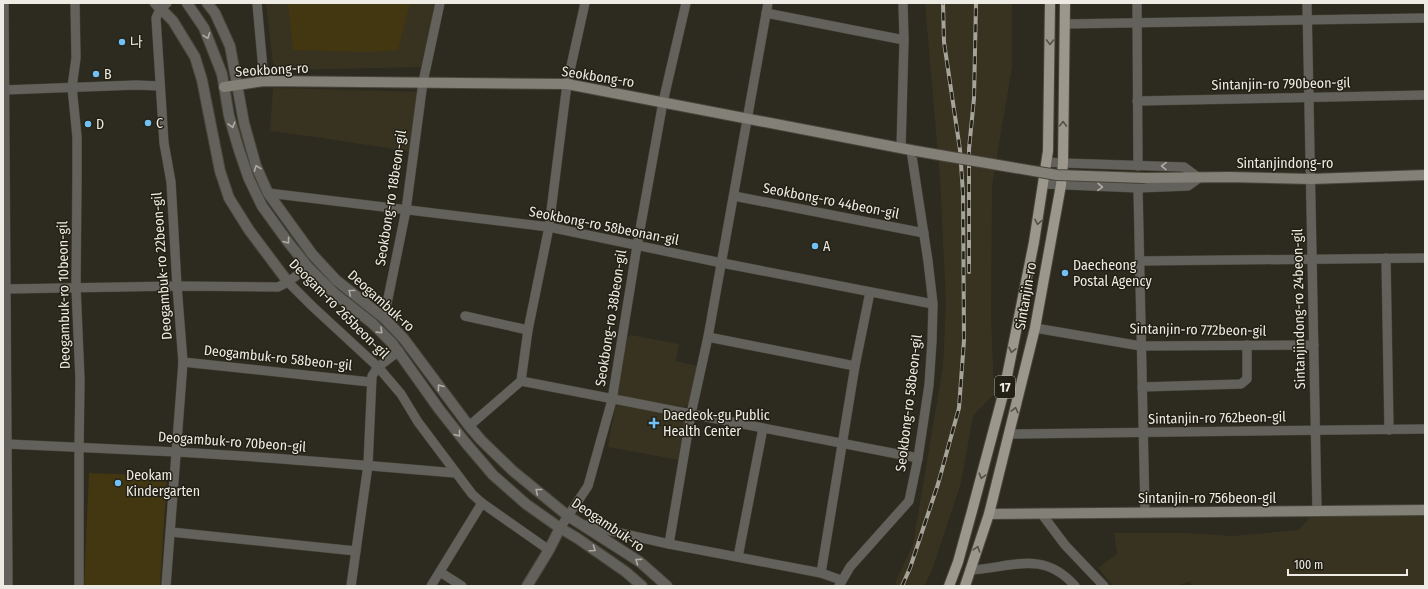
<svg xmlns="http://www.w3.org/2000/svg" width="1428" height="589" font-family="'Fira Sans Condensed','Noto Sans KR',sans-serif">
	<style>
		.built { fill: #383321 }
		.green { fill: #433711 }
		.lines { fill: none; stroke-linecap: round; stroke-linejoin: round }
		.minor-casing { stroke: #48453a; stroke-width: 10 }
		.tertiary-casing { stroke: #48453a; stroke-width: 12 }
		.secondary-casing { stroke: #48453a; stroke-width: 12 }
		.primary-casing { stroke: #48453a; stroke-width: 12 }
		.minor { stroke: #63615b; stroke-width: 9 }
		.tertiary { stroke: #63615b; stroke-width: 10 }
		.secondary { stroke: #828077; stroke-width: 10 }
		.primary { stroke: #9b978c; stroke-width: 10 }
		.rail-casing { stroke: #a5a39a; stroke-width: 4 }
		.rail { stroke: #232015; stroke-width: 2.5; stroke-dasharray: 8; stroke-linecap: butt }
		.secondary-bridge-casing { stroke: #48453a; stroke-width: 12; stroke-linecap: butt }
		.secondary-bridge { stroke: #828077; stroke-width: 10 }
		.oneway { stroke: #afada6 }
		.oneway2 { stroke: #535045 }
		.poi-dot { fill: #72c1f5; stroke: #232015; stroke-width: 1.5 }
		.labels { text-anchor: middle; dominant-baseline: central; stroke-width: 3; stroke-linejoin: round; paint-order: stroke }
		.shield { fill: #232015; stroke: #b0aea5; stroke-width: 1 }
		.shield-label { font-size: 13px; font-weight: bold; fill: #edebe3 }
		.poi-label { font-size: 14px; fill: #edebe3; stroke: #232015; text-anchor: start }
		.street-label { font-size: 14px; fill: #edebe3; stroke: #232015 }
	</style>
	<rect width="100%" height="100%" fill="#2d2a1f"/>
	<g class="built">
		<polygon points="266,3 439,3 428,67 279,70 273,64"/>
		<polygon points="925,3 1012,3 1012,67 992,186 991,316 994,394 973,416 961,483 932,570 924,586 894,586 913,544 943,367 946,302 940,178"/>
		<polygon points="273,88 424,92 414,152 315,137 270,131"/>
		<polygon points="631,335 679,344 676,361 697,366 689,404 685,407 618,396 616,393 627,337"/>
		<polygon points="618,405 684,417 686,420 679,460 608,447 615,407"/>
		<polygon points="1425,513 1425,586 1191,586 1191,581 1178,586 1113,586 1098,568 1117,554 1114,533 1186,533 1232,536 1299,530 1312,514"/>
	</g>
	<g class="green">
		<polygon points="288,3 410,3 398,50 370,52 293,50"/>
		<polygon points="89,473 167,476 160,586 84,586"/>
	</g>
	<g class="lines">
		<g class="minor-casing">
			<g id="minor">
				<polyline points="4,3 8,586"/>
				<polyline points="75,3 76,58 72,87 77,137 77,177 76,287 80,380 79,448 79,586"/>
				<polyline points="257,3 264,81"/>
				<polyline points="1137,3 1138,166"/>
				<polyline points="1307,3 1317,511"/>
				<polyline points="766,13 904,40"/>
				<polyline points="1065,24 1425,18"/>
				<polyline points="4,90 136,85 160,86"/>
				<polyline points="1137,101 1425,95"/>
				<polyline points="901,148 904,40 903,3"/>
				<polyline points="1044,184 1138,188 1188,186 1199,178 1184,167 1063,163 1047,162"/>
				<polyline points="1138,188 1145,512"/>
				<polyline points="268,193 549,227 722,263 933,304"/>
				<polyline points="734,196 924,233"/>
				<polyline points="1386,258 1389,430"/>
				<polyline points="1139,261 1425,258"/>
				<polyline points="288,282 312,306 378,367 401,394 418,422 472,494 482,503 549,550"/>
				<polyline points="6,289 177,286 278,287 288,282 308,267"/>
				<polyline points="465,316 528,330"/>
				<polyline points="384,318 406,210 423,82 440,3"/>
				<polyline points="1035,328 1141,346 1314,345"/>
				<polyline points="708,337 855,366"/>
				<polyline points="183,362 370,382"/>
				<polyline points="521,381 918,458"/>
				<polyline points="1142,387 1241,384 1247,379 1247,345"/>
				<polyline points="469,426 521,381 528,330 549,227 567,84 585,3"/>
				<polyline points="1010,434 1425,429"/>
				<path d="M7,444c57,3 113,5 170,8 93,5 186,13 278,21"/>
				<polyline points="1041,513 1065,545 1104,586"/>
				<polyline points="585,525 669,544 821,573 841,580"/>
				<polyline points="560,528 588,486 612,400 637,246 663,102 686,3"/>
				<polyline points="171,532 356,551"/>
				<polyline points="669,544 691,414 708,337 768,3"/>
				<polyline points="738,557 763,428"/>
				<path d="M971,570c39,-2 72,-21 104,16"/>
				<polyline points="440,572 462,586"/>
				<polyline points="821,573 855,366 870,292"/>
				<polyline points="166,586 183,362 177,286 171,182 164,143 156,18 160,9 167,3"/>
				<polyline points="351,586 368,465 372,376 378,367 399,351"/>
				<polyline points="431,586 482,503"/>
				<polyline points="839,586 850,567 909,501 918,458 929,385 932,341 933,304 928,261 911,150"/>
			</g>
		</g>
		<g class="tertiary-casing">
			<g id="tertiary">
				<polyline points="155,3 173,21 195,57 202,80 220,171 229,198 249,230 288,282"/>
				<polyline points="187,3 204,28 222,74 229,116 239,150 249,179 262,206 288,242 308,267 335,294 372,323 392,343 439,409 465,442 493,475 526,504 560,528 577,538 626,572 642,586"/>
				<polyline points="207,3 215,13 230,46 244,123 256,166 268,193 312,254 336,280 384,318 404,339 469,426 481,440 513,471 568,516 640,562 667,586"/>
				<polyline points="527,586 549,550 560,528"/>
			</g>
		</g>
		<g class="secondary-casing">
			<g id="secondary">
				<polyline points="224,87 264,81 567,84 916,151"/>
				<polyline points="1145,178 1229,177 1311,179 1425,175"/>
				<polyline points="989,514 1425,510"/>
			</g>
		</g>
		<g class="primary-casing">
			<g id="primary">
				<polyline points="949,586 958,562 972,511 1004,391 1034,242 1048,151 1050,3"/>
				<polyline points="965,586 989,514 1035,328 1061,185 1063,163 1065,3"/>
			</g>
		</g>
		<use href="#minor" class="minor"/>
		<use href="#tertiary" class="tertiary"/>
		<use href="#secondary" class="secondary"/>
		<use href="#primary" class="primary"/>
		<g class="rail-casing">
			<g id="rail">
				<polyline points="969,272 969,149 974,98 976,3"/>
				<polyline points="902,586 910,568 938,484 959,408 964,340 963,193 960,150 944,42 943,3"/>
			</g>
		</g>
		<use href="#rail" class="rail"/>
		<g class="secondary-bridge-casing">
			<polyline id="secondary-bridge" points="916,151 1057,175 1145,178"/>
		</g>
		<use href="#secondary-bridge" class="secondary-bridge"/>
	</g>
	<defs><path id="oneway-chevron" d="M-2-3.5L2.5 0L-2 3.5" fill="none" stroke-width="1.6" stroke-linecap="round" stroke-linejoin="round"/></defs>
	<g class="oneway">
		<use href="#oneway-chevron" transform="translate(207 36) rotate(69)"/>
		<use href="#oneway-chevron" transform="translate(232 125) rotate(75)"/>
		<use href="#oneway-chevron" transform="translate(1164 166) rotate(-179)"/>
		<use href="#oneway-chevron" transform="translate(257 168) rotate(-111)"/>
		<use href="#oneway-chevron" transform="translate(1100 187) rotate(2)"/>
		<use href="#oneway-chevron" transform="translate(287 241) rotate(53)"/>
		<use href="#oneway-chevron" transform="translate(351 292) rotate(-141)"/>
		<use href="#oneway-chevron" transform="translate(380 331) rotate(44)"/>
		<use href="#oneway-chevron" transform="translate(440 387) rotate(-127)"/>
		<use href="#oneway-chevron" transform="translate(458 434) rotate(52)"/>
		<use href="#oneway-chevron" transform="translate(538 491) rotate(-141)"/>
		<use href="#oneway-chevron" transform="translate(593 549) rotate(35)"/>
		<use href="#oneway-chevron" transform="translate(638 561) rotate(-144)"/>
	</g>
	<g class="oneway2">
		<use href="#oneway-chevron" transform="translate(1050 42) rotate(91)"/>
		<use href="#oneway-chevron" transform="translate(1063 124) rotate(-89)"/>
		<use href="#oneway-chevron" transform="translate(1038 222) rotate(100)"/>
		<use href="#oneway-chevron" transform="translate(1012 350) rotate(102)"/>
		<use href="#oneway-chevron" transform="translate(1015 410) rotate(-76)"/>
		<use href="#oneway-chevron" transform="translate(982 476) rotate(105)"/>
		<use href="#oneway-chevron" transform="translate(977 549) rotate(-72)"/>
	</g>
	<g class="poi-dot">
		<circle cx="122" cy="42" r="4"/>
		<circle cx="96" cy="74" r="4"/>
		<circle cx="148" cy="123" r="4"/>
		<circle cx="88" cy="124" r="4"/>
		<circle cx="815" cy="246" r="4"/>
		<circle cx="1065" cy="273" r="4"/>
		<path d="M652 417h4v4h4v4h-4v4h-4v-4h-4v-4h4z"/>
		<circle cx="118" cy="483" r="4"/>
	</g>
	<g class="labels">
		<rect class="shield" x="995" y="376" width="20" height="22" rx="3"/>
		<g class="shield-label">
			<text x="1005" y="387">17</text>
		</g>
		<g class="poi-label">
			<text x="130" y="42">나</text>
			<text x="104" y="74">B</text>
			<text x="156" y="123">C</text>
			<text x="96" y="124">D</text>
			<text x="823" y="246">A</text>
			<text x="1073" y="265">Daecheong<tspan x="1073" dy="16">Postal Agency</tspan></text>
			<text x="663" y="415">Daedeok-gu Public<tspan x="663" dy="16">Health Center</tspan></text>
			<text x="126" y="475">Deokam<tspan x="126" dy="16">Kindergarten</tspan></text>
		</g>
		<g class="street-label">
			<text transform="translate(272 70) rotate(-3)">Seokbong-ro</text>
			<text transform="translate(598 77) rotate(9)">Seokbong-ro</text>
			<text transform="translate(1281 84) rotate(-1)">Sintanjin-ro 790beon-gil</text>
			<text x="1285" y="163">Sintanjindong-ro</text>
			<text transform="translate(391 198) rotate(-81)">Seokbong-ro 18beon-gil</text>
			<text transform="translate(831 201) rotate(11)">Seokbong-ro 44beon-gil</text>
			<text transform="translate(604 226) rotate(11)">Seokbong-ro 58beonan-gil</text>
			<text transform="translate(162 266) rotate(-94)">Deogambuk-ro 22beon-gil</text>
			<text transform="translate(64 295) rotate(-91)">Deogambuk-ro 10beon-gil</text>
			<text transform="translate(1026 296) rotate(-80)">Sintanjin-ro</text>
			<text transform="translate(381 301) rotate(42)">Deogambuk-ro</text>
			<text transform="translate(339 309) rotate(45)">Deogam-ro 265beon-gil</text>
			<text transform="translate(1299 309) rotate(-91)">Sintanjindong-ro 24beon-gil</text>
			<text transform="translate(611 318) rotate(-81)">Seokbong-ro 38beon-gil</text>
			<text transform="translate(1198 330) rotate(1)">Sintanjin-ro 772beon-gil</text>
			<text transform="translate(278 358) rotate(6)">Deogambuk-ro 58beon-gil</text>
			<text transform="translate(909 403) rotate(-83)">Seokbong-ro 58beon-gil</text>
			<text transform="translate(1217 418) rotate(-1)">Sintanjin-ro 762beon-gil</text>
			<text transform="translate(232 442) rotate(4)">Deogambuk-ro 70beon-gil</text>
			<text x="1207" y="498">Sintanjin-ro 756beon-gil</text>
			<text transform="translate(608 525) rotate(34)">Deogambuk-ro</text>
		</g>
	</g>
	<rect width="1428" height="589" fill="none" stroke="#edebe3" stroke-width="8"/>
	<path d="M1288 569v6h119v-6" fill="none" stroke="#edebe3" stroke-width="2"/>
	<text x="1294" y="569" font-size="12" fill="#edebe3" stroke="#232015" stroke-width="3" paint-order="stroke">100 m</text>
</svg>
